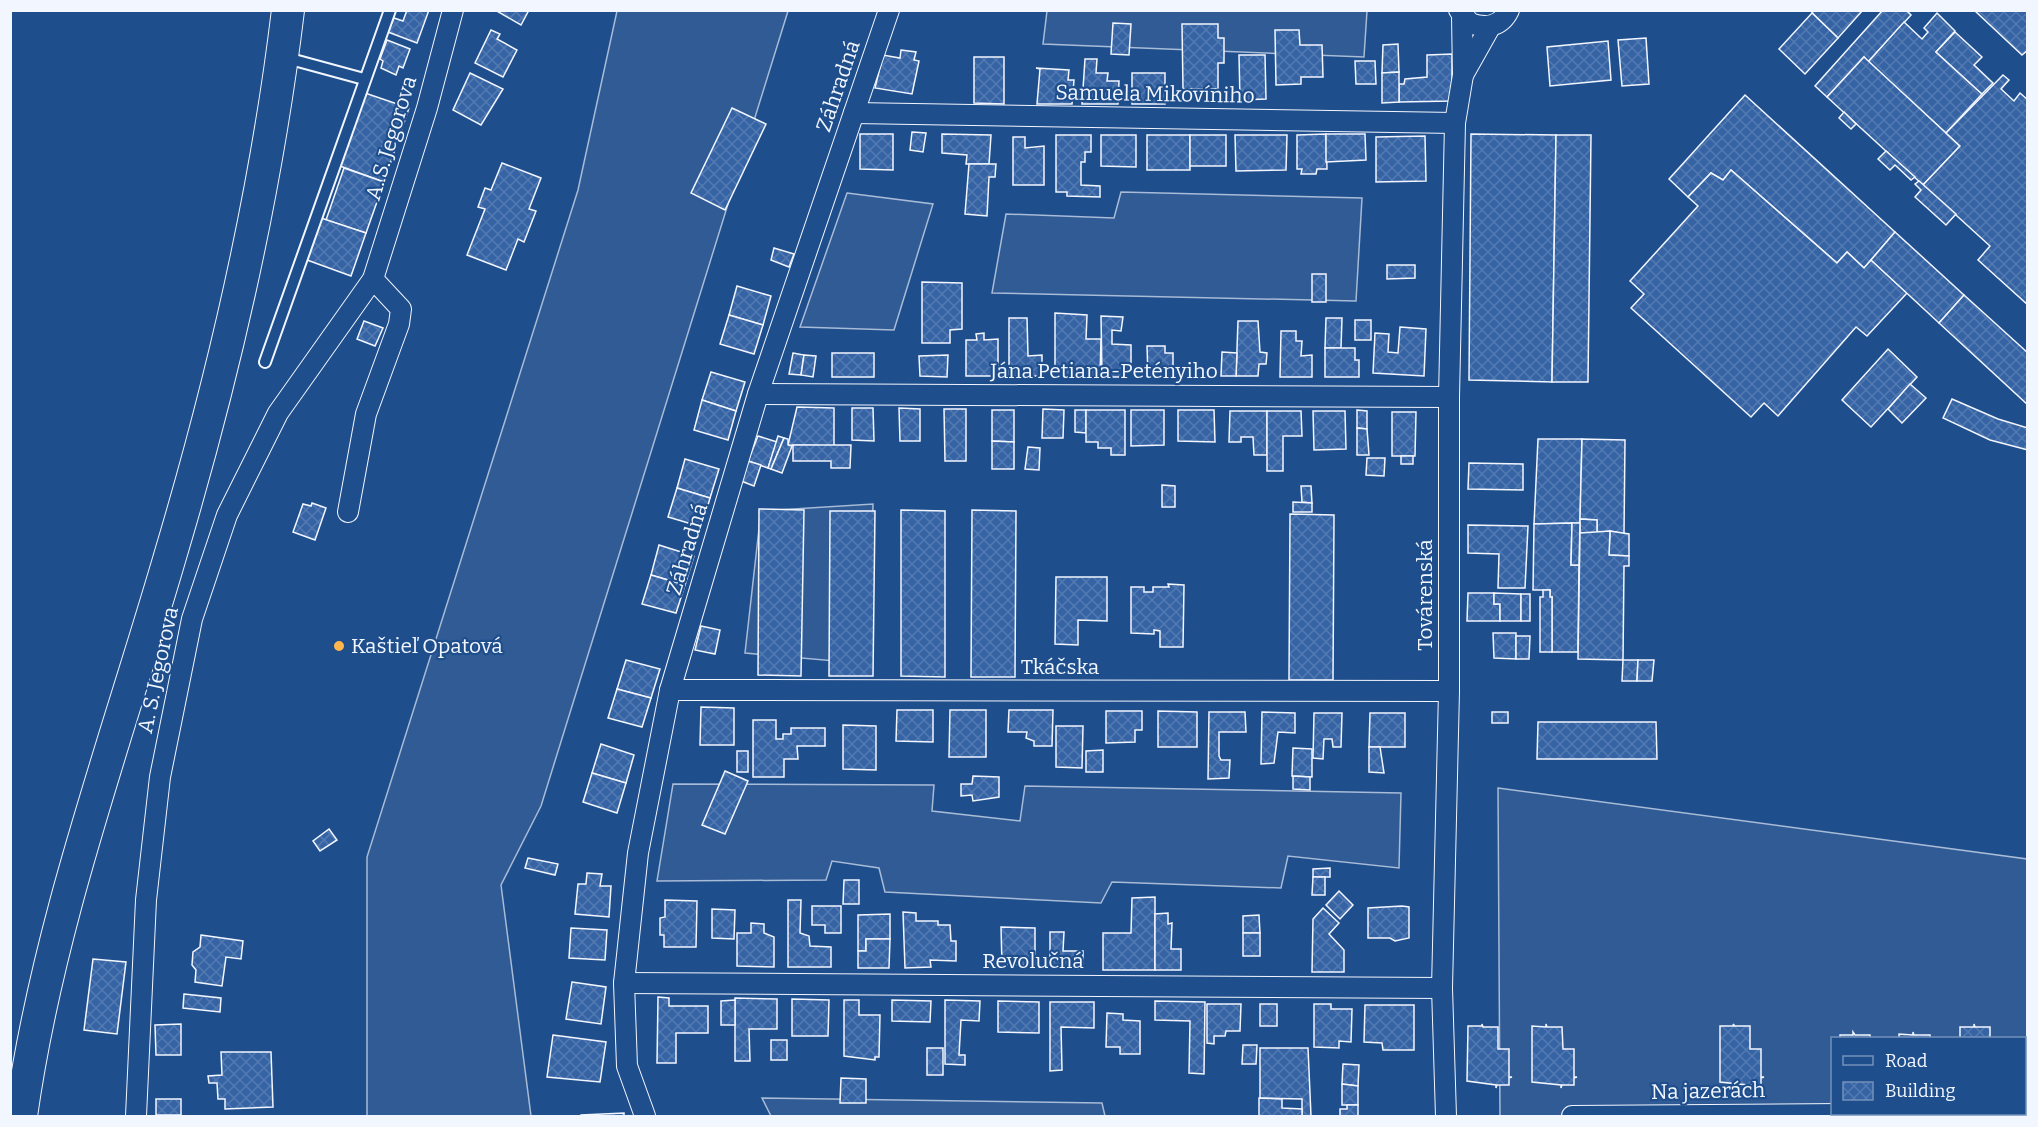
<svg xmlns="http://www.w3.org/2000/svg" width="2038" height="1127" font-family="Bitter,serif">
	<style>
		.built { fill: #305b95; stroke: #a8bbd7; stroke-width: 1.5; fill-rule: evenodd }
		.building { fill: url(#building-cross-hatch); stroke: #f2f6ff; stroke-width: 1.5 }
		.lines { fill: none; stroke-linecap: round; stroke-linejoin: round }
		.lane-casing { stroke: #f2f6ff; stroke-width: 14 }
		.street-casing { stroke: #f2f6ff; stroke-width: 22 }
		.primary-casing { stroke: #f2f6ff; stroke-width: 34 }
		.lane { stroke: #1f4e8c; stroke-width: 10 }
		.street { stroke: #1f4e8c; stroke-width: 20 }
		.primary { stroke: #1f4e8c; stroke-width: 32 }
		.poi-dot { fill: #ffb74d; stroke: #1f4e8c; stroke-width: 2 }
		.labels { text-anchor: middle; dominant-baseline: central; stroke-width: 4.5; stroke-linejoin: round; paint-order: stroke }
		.street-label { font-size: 21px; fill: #f2f6ff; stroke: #1f4e8c }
		.poi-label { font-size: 21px; fill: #f2f6ff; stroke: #1f4e8c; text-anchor: start }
	</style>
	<defs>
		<pattern id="building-cross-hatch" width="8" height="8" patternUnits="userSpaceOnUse" patternTransform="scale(1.5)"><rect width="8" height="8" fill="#3563a3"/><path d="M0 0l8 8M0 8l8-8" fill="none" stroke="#537ab1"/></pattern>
	</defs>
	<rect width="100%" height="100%" fill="#1f4e8c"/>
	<g class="built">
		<polygon points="617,11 788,11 541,806 501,885 531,1116 367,1116 367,857 578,190"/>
		<polygon points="1047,11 1367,11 1364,57 1043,44"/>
		<polygon points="1121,192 1362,198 1356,301 992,293 1006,214 1114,218"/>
		<polygon points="847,193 933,204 894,330 800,327"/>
		<polygon points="873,504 869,664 745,653 761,511"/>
		<polygon points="673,784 934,785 932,811 1020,821 1025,786 1401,793 1399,868 1288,856 1281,888 1112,882 1101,903 885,892 879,868 832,861 826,880 657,881"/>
		<path d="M1498,788l529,71v257h-527zM1832,1038h192v76h-192z"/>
		<polygon points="762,1098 1102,1103 1105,1116 771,1116"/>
	</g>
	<g class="building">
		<polygon points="407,10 429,10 417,43 388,32 394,18 403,21"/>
		<polygon points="495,10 529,10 521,25"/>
		<polygon points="1814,10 1863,10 1838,38 1812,13"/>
		<polygon points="1883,10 1906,10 1911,15 1868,62 1864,57 1827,97 1815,86"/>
		<polygon points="1974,10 2028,10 2028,50 2022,55"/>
		<polygon points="1812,13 1838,38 1805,74 1779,49"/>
		<polygon points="1937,13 1955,31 1936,52 1982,94 1946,133 1868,62 1904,22 1922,39 1928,32 1924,28"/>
		<polygon points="1113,23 1131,24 1129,55 1111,54"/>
		<polygon points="1182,24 1218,24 1218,38 1224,38 1224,63 1218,63 1218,89 1183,89"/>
		<polygon points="491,30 500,34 497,39 517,50 503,77 475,63"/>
		<polygon points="1275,30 1299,30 1300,45 1322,45 1323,77 1301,77 1301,84 1276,85"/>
		<polygon points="1955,32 1982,57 1974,65 1993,83 1982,94 1936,52"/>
		<polygon points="1646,38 1649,84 1622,86 1618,40"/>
		<polygon points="387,40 410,49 403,68 399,66 396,75 381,68 383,61 380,59"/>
		<polygon points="1608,41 1611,80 1550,86 1547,47"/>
		<polygon points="1398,44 1399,72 1382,73 1383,45"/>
		<polygon points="901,50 916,52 914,60 919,61 912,94 875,88 883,55 900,58"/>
		<polygon points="1452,54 1452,101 1399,102 1399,84 1404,84 1405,79 1427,77 1427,55"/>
		<polygon points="1239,55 1265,55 1266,99 1240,100"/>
		<polygon points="974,57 1004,57 1004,104 974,103"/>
		<polygon points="1864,57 1960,146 1923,185 1827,97"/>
		<polygon points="1085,59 1097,59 1096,73 1108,73 1107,81 1119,81 1118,104 1082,104"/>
		<polygon points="1355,61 1375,61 1376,84 1356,84"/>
		<polygon points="1036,68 1069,70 1068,80 1074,80 1072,104 1037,104 1040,69"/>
		<polygon points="1399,72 1399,102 1382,103 1382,73"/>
		<polygon points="470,73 503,89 481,125 453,110"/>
		<rect x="1132" y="73" width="33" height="31"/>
		<polygon points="2003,75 2009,80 2001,89 2014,101 2020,93 2028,100 2028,305 1978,260 1990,246 1923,185 1960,146 1946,133"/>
		<polygon points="365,93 409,108 384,182 340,166"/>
		<polygon points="1745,95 1895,232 1864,268 1847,252 1837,263 1731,170 1723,180 1711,173 1688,197 1669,179"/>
		<polygon points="732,108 766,124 725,210 691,193"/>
		<polygon points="1844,112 1856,124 1851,129 1839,118"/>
		<polygon points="912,132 926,133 923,152 910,150"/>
		<polygon points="860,134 893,134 893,170 860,169"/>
		<polygon points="942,134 991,135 989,164 966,164 967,155 942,153"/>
		<polygon points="1326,134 1327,169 1317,169 1316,174 1301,174 1302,169 1297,169 1297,135"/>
		<polygon points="1326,134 1365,134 1366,160 1326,162"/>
		<polygon points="1471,134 1556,135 1552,382 1469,380"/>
		<polygon points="1056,135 1091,135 1091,152 1085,152 1085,162 1081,162 1081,185 1100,186 1100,197 1067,196 1067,192 1056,192"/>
		<polygon points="1101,135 1136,135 1136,167 1101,166"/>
		<rect x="1147" y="135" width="43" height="35"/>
		<rect x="1190" y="135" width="36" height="31"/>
		<polygon points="1235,135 1287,135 1286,170 1236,171"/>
		<polygon points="1556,135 1591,135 1588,382 1552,382"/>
		<polygon points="1425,136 1426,181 1376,182 1376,137"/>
		<polygon points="1013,137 1025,137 1025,148 1044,146 1044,185 1013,185"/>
		<polygon points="1886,151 1915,177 1911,180 1895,165 1890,170 1878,159"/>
		<polygon points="502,163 541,178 529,209 536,211 524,242 518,239 506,270 467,255 485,209 478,207 485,188 491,190"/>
		<polygon points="969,164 996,164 995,177 989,177 987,216 965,214"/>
		<polygon points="344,168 384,182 366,233 326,220"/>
		<polygon points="1731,170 1837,263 1847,252 1864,268 1871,260 1907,293 1867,336 1856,327 1778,416 1764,403 1751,417 1631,308 1644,294 1630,281 1698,206 1688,197 1711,173 1723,180"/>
		<polygon points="1919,181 1956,214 1946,225 1915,197 1921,190 1915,184"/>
		<polygon points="321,218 366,233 351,276 307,260"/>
		<polygon points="1895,232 1964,295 1939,323 1871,260"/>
		<polygon points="774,248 794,254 789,267 771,260"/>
		<polygon points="1387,265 1415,265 1415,278 1387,279"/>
		<rect x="1312" y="274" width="14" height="28"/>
		<polygon points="922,282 962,283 962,329 950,330 950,343 922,343"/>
		<polygon points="737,286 771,296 763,325 729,315"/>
		<polygon points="1964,295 2028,353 2028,405 1939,323"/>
		<polygon points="1055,313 1087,315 1086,339 1101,339 1100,376 1055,376"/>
		<polygon points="729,315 763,325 754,354 720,344"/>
		<polygon points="1101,316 1123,317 1121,331 1112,330 1112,344 1131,345 1131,372 1123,372 1122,377 1102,377"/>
		<polygon points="1009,318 1027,318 1028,356 1042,355 1042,376 1009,376"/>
		<polygon points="1326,318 1342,318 1341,348 1325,348"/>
		<rect x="1355" y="320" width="16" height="20"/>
		<polygon points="364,321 383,328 375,346 357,339"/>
		<polygon points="1238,321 1258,321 1260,352 1267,353 1266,364 1259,364 1258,376 1236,376"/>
		<polygon points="1400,327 1426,329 1424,376 1373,373 1375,333 1389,334 1388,352 1398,353"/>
		<polygon points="1281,331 1296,331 1296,341 1302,341 1301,356 1312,355 1312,377 1280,377"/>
		<polygon points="984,333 984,340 998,339 998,376 966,376 966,340 977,340 976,334"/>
		<polygon points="1147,346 1165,346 1165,353 1173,353 1173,366 1165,366 1165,376 1148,376"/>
		<polygon points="1325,348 1355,348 1355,360 1359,360 1359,377 1325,377"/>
		<polygon points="1888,349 1917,377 1871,427 1842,400"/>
		<polygon points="1222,352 1237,353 1236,376 1221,376"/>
		<polygon points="793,353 804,355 801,375 789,374"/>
		<rect x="832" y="353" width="42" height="24"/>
		<polygon points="804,355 816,356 813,377 801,375"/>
		<polygon points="948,355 947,377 920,376 919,356"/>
		<polygon points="711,372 745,382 736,411 702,400"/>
		<polygon points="1910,384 1926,398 1902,423 1888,409"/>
		<polygon points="1952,399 1998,419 2028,428 2028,450 1990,440 1943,418"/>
		<polygon points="702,400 736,411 728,440 694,430"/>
		<polygon points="797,407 834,408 834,446 788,445"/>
		<polygon points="852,408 873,408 874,441 852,440"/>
		<polygon points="899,408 920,409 920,441 900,441"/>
		<polygon points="944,409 966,409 966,461 945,461"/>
		<polygon points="1043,409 1064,410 1063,438 1042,438"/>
		<polygon points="992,410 1014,410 1014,442 992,441"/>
		<polygon points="1075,410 1086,410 1086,433 1075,432"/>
		<polygon points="1086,410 1125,410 1125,455 1111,455 1111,448 1098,448 1098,442 1086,442"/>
		<polygon points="1131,410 1164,410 1164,445 1131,446"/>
		<polygon points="1178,410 1214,410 1215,442 1178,441"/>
		<polygon points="1357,410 1367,411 1367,429 1357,428"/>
		<polygon points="1230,411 1267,411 1267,455 1254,455 1253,437 1241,437 1241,442 1229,442"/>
		<polygon points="1267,411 1301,411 1302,436 1283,436 1283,471 1267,471"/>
		<polygon points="1313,411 1345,411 1346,449 1314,450"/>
		<polygon points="1392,412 1416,412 1415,456 1392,456"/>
		<polygon points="1357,428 1367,429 1369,455 1357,455"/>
		<polygon points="758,436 777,442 768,468 748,461"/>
		<polygon points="778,436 784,438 771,469 768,468"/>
		<polygon points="784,438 788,439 788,445 792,446 782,473 771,469"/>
		<polygon points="1538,439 1582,439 1580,523 1534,524"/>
		<polygon points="1582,439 1625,440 1624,534 1610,531 1597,533 1597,520 1580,519"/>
		<polygon points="992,441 1014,442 1014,469 992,469"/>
		<polygon points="793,445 851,445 850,468 831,468 831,461 793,461"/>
		<polygon points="1028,447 1040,448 1039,470 1025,469"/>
		<rect x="1401" y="456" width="12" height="8"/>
		<polygon points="1367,458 1385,458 1384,476 1366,475"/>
		<polygon points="685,459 719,469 710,498 677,488"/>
		<polygon points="748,461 761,465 754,486 741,481"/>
		<polygon points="1469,463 1523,464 1523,490 1468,489"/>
		<polygon points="1162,485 1175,486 1175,507 1162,507"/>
		<polygon points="1301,486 1311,486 1312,503 1302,502"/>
		<polygon points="677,488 710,498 702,527 668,517"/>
		<polygon points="1293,502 1312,503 1312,512 1293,512"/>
		<polygon points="312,503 326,508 315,540 293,532 303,504 311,506"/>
		<polygon points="759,509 804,510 801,676 758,675"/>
		<polygon points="901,510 945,511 945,677 901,676"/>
		<polygon points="972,510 1016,511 1015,677 971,677"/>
		<polygon points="830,511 875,511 873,676 829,676"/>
		<polygon points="1290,514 1334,515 1333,680 1289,680"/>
		<polygon points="1580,519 1597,520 1597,533 1580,533"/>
		<polygon points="1572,523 1571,565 1579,565 1578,652 1552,652 1552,597 1550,597 1550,590 1533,590 1534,524"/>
		<polygon points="1572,523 1580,523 1579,565 1571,565"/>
		<polygon points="1468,525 1528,526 1525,588 1498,588 1499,554 1468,553"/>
		<polygon points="1610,531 1629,534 1629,556 1609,555"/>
		<polygon points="1610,531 1609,555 1629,556 1629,566 1624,566 1623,660 1578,659 1580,533"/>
		<polygon points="659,545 694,556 685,585 651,575"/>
		<polygon points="651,575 685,585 676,613 642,604"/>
		<polygon points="1056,577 1107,577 1107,621 1078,620 1078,645 1055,644"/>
		<polygon points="1168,584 1184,585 1183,647 1160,647 1160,631 1154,630 1154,634 1131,633 1131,587 1144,587 1144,592 1153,592 1153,587 1169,587"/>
		<polygon points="1543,590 1550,590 1550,597 1552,597 1552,652 1540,652 1540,597 1543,597"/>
		<polygon points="1468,593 1494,593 1494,604 1500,604 1500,621 1467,621"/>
		<polygon points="1494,593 1521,594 1521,621 1500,621 1500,604 1494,604"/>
		<rect x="1521" y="594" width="9" height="27"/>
		<polygon points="701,626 720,630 715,654 695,650"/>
		<polygon points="1493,633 1516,633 1516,659 1494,658"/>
		<polygon points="1516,636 1530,636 1529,659 1516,659"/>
		<polygon points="626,660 660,669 651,698 617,689"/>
		<polygon points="1623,660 1638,660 1637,681 1622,681"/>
		<polygon points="1638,660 1654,660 1652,681 1637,681"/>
		<polygon points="617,689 651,698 642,727 608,718"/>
		<polygon points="701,707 734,708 734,745 700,745"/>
		<polygon points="897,710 933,710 933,742 896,741"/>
		<polygon points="950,710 986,710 986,757 949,757"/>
		<polygon points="1009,710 1053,710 1052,746 1034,746 1034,741 1026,738 1027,732 1008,732"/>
		<polygon points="1106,711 1142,711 1142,730 1135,730 1135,742 1106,743"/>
		<polygon points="1158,711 1197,712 1197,747 1158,747"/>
		<polygon points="1209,712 1245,712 1246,732 1219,732 1219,756 1221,760 1230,760 1229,778 1208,779"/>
		<polygon points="1262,712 1295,713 1295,733 1278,732 1274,763 1261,764"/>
		<rect x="1492" y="712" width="16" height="11"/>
		<polygon points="1314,713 1342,713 1341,747 1333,747 1332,739 1324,739 1323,759 1313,758"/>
		<polygon points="1370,713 1405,713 1405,747 1369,747"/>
		<polygon points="753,720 776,720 776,739 783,739 783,734 791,734 791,728 825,728 825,746 797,746 798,759 784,759 784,777 753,777"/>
		<polygon points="1538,722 1656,722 1657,759 1537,759"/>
		<polygon points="843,725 876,726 876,770 843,769"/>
		<polygon points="1056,726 1083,726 1082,768 1056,767"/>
		<polygon points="601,744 634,755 626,783 592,773"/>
		<polygon points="1369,747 1380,747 1384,773 1369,772"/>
		<polygon points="1293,748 1312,749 1312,777 1292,776"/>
		<polygon points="1103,750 1103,772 1086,772 1086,751"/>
		<rect x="737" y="751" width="11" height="21"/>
		<polygon points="725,771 748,781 725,834 702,825"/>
		<polygon points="592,773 626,783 617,813 583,802"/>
		<polygon points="973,776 999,777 999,797 973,801 972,795 961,796 961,784 972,784"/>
		<polygon points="1293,776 1310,777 1310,790 1293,789"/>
		<polygon points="329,829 337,840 320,851 313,841"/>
		<polygon points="528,858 558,864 555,875 525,868"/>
		<polygon points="1330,868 1330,877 1313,877 1313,869"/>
		<polygon points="587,873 602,874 600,886 611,886 609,917 575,914 578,884 586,884"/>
		<polygon points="1313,877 1325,877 1325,895 1312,895"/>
		<polygon points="844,880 859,880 859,904 843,904"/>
		<polygon points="1339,891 1353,905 1340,919 1326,905"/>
		<polygon points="1155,897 1155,970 1103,970 1103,933 1131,933 1132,898"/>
		<polygon points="665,900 697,901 696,947 664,947 664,935 660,935 660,918 665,917"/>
		<polygon points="788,900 801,900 800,933 809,936 810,946 831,947 831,967 788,967"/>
		<polygon points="812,906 841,906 841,933 825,933 825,925 812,925"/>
		<polygon points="1402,906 1409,907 1409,938 1395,941 1390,938 1368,938 1368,908"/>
		<polygon points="1323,908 1339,923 1329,934 1344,950 1344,972 1312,972 1313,919"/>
		<polygon points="712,909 735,910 734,939 712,938"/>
		<polygon points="903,912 916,913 916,921 938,921 938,925 950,925 951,941 956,941 956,961 930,960 931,967 905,968"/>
		<polygon points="1168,913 1168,924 1172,923 1171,949 1181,949 1181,970 1155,970 1155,914"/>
		<polygon points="890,914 890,939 866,939 866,951 858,951 858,915"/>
		<polygon points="1259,915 1260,933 1243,933 1243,916"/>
		<polygon points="751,923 764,924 764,933 774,937 774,967 737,966 737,933 751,933"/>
		<polygon points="1001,927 1035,928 1035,965 1002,965"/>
		<polygon points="571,928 607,930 605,960 569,958"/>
		<polygon points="1050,932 1064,932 1063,951 1083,951 1083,969 1050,968"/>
		<rect x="1243" y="933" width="17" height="23"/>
		<polygon points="201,935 243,941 241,959 226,957 222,986 195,982 196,970 192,965 193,952 200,947"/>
		<polygon points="866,939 890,939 889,968 858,968 858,951 866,951"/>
		<polygon points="93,959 126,962 117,1034 84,1030"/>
		<polygon points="572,982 606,987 601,1024 566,1019"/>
		<polygon points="184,994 221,998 220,1012 183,1008"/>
		<polygon points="658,997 669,998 669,1006 708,1006 708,1033 676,1033 676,1063 657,1063"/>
		<polygon points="735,998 777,999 777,1029 749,1029 750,1061 735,1061"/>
		<polygon points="792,999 829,1000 828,1036 792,1036"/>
		<polygon points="735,1000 735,1025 721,1025 721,1001"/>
		<polygon points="844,1000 859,1000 859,1015 880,1015 879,1057 875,1057 875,1060 844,1056"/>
		<polygon points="892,1000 931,1001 930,1022 892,1021"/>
		<polygon points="945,1000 980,1001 979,1021 961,1020 959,1055 965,1055 965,1065 945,1064"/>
		<polygon points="998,1001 1039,1002 1039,1033 998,1032"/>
		<polygon points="1155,1001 1205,1002 1204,1074 1189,1073 1190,1021 1155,1020"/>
		<polygon points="1050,1002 1094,1002 1094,1028 1061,1027 1062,1070 1050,1071"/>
		<polygon points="1207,1004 1241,1004 1240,1031 1226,1031 1225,1036 1214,1036 1214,1044 1207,1043"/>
		<rect x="1260" y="1004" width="17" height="22"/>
		<polygon points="1314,1004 1331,1004 1331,1009 1352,1009 1351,1042 1339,1041 1339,1048 1314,1047"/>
		<polygon points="1365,1005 1414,1005 1414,1050 1383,1050 1382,1043 1364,1042"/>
		<polygon points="1107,1013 1123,1014 1123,1020 1140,1021 1140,1054 1120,1054 1120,1047 1106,1047"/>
		<polygon points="181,1024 181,1055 156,1055 155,1025"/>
		<polygon points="1482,1024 1483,1027 1498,1027 1498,1049 1509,1049 1509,1077 1512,1077 1509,1078 1509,1085 1497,1085 1496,1088 1496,1085 1467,1081 1468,1026 1482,1026"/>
		<polygon points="1546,1024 1547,1027 1562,1027 1563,1049 1574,1049 1574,1077 1577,1077 1574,1078 1574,1085 1562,1085 1561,1088 1561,1085 1532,1082 1532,1026 1546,1027"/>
		<polygon points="1733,1024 1735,1026 1750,1026 1750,1049 1761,1049 1761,1077 1764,1077 1761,1078 1761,1085 1749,1085 1749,1088 1748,1085 1720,1082 1720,1026 1734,1026"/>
		<polygon points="1974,1024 1975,1027 1990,1027 1990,1038 1960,1038 1960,1027 1974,1027"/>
		<polygon points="1853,1032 1855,1035 1870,1035 1870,1038 1840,1038 1840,1035 1853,1035"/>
		<polygon points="1913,1032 1914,1035 1930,1035 1930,1038 1899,1038 1899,1034 1913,1035"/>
		<polygon points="553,1035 606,1042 600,1082 547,1077"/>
		<rect x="771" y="1040" width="16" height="20"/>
		<polygon points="1243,1045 1257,1045 1256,1064 1242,1064"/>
		<rect x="927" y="1048" width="16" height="27"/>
		<polygon points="1260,1048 1308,1048 1311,1116 1302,1116 1302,1099 1260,1098"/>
		<polygon points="221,1052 271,1052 273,1107 225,1109 225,1099 218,1099 217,1083 209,1083 208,1076 222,1075"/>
		<polygon points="1343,1064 1359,1065 1358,1086 1342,1084"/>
		<polygon points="841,1078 866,1079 866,1103 840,1103"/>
		<polygon points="1342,1084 1358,1086 1358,1105 1342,1105"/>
		<polygon points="1259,1098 1282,1099 1282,1108 1302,1109 1302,1116 1259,1116"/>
		<rect x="156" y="1099" width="25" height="16"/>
		<polygon points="1347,1105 1358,1105 1358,1116 1340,1116 1340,1109 1347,1109"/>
		<polygon points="624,1113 624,1116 581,1116 581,1115"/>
	</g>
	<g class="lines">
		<g class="lane-casing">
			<g id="lane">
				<polyline points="283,57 364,79"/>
				<polyline points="265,362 390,10"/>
			</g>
		</g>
		<g class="street-casing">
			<g id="street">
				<path d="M1459,10l11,13c16,6 31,4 39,-13"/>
				<polyline points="1463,75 1490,27"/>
				<polyline points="854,113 1455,123"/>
				<polyline points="758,394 1449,397"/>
				<polyline points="348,512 366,414 399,324 401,309 373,279"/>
				<polyline points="670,690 1449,691"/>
				<polyline points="624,983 1442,988"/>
				<polyline points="2024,1112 2028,1111"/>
				<polyline points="136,1116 146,900 160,777 192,619 227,515 278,413 373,279 427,108 453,10"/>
				<polyline points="645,1116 627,1066 624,983 638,853 670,690 758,394 889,10"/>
				<polyline points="1446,1116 1442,988 1449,691 1449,397 1455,123 1463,75 1462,16"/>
				<polyline points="1572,1116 1844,1114"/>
			</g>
		</g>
		<g class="primary-casing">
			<path id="primary" d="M21,1116c27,-192 96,-377 150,-563 53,-178 95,-359 117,-543"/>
		</g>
		<use href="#lane" class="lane"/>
		<use href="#street" class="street"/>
		<use href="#primary" class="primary"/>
	</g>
	<circle class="poi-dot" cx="339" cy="646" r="6"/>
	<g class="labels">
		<g class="street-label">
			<text transform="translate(838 86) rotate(-71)">Záhradná</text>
			<text transform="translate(1155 94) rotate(1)">Samuela Mikovíniho</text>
			<text transform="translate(391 138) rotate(-73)">A. S. Jegorova</text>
			<text x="1104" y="371">Jána Petiana-Petényiho</text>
			<text transform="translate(687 549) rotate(-73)">Záhradná</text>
			<text transform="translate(1425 595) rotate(-90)">Továrenská</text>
			<text x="1060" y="667">Tkáčska</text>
			<text transform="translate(158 670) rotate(-78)">A. S. Jegorova</text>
			<text x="1033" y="961">Revolučná</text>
			<text transform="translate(1708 1091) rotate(-1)">Na jazerách</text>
		</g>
		<g class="poi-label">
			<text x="351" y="646">Kaštieľ Opatová</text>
		</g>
	</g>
	<rect width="2038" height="1127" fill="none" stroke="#f2f6ff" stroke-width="24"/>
	<rect x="1831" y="1037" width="195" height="78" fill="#1f4e8c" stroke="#7391ba" stroke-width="1.5"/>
	<rect x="1843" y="1056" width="30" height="9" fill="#1f4e8c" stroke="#7391ba" stroke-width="1.5"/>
	<text x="1885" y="1067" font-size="18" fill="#f2f6ff">Road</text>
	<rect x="1843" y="1082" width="30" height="18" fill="url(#building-cross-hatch)" stroke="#7391ba" stroke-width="1.5"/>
	<text x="1885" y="1097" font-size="18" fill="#f2f6ff">Building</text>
</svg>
